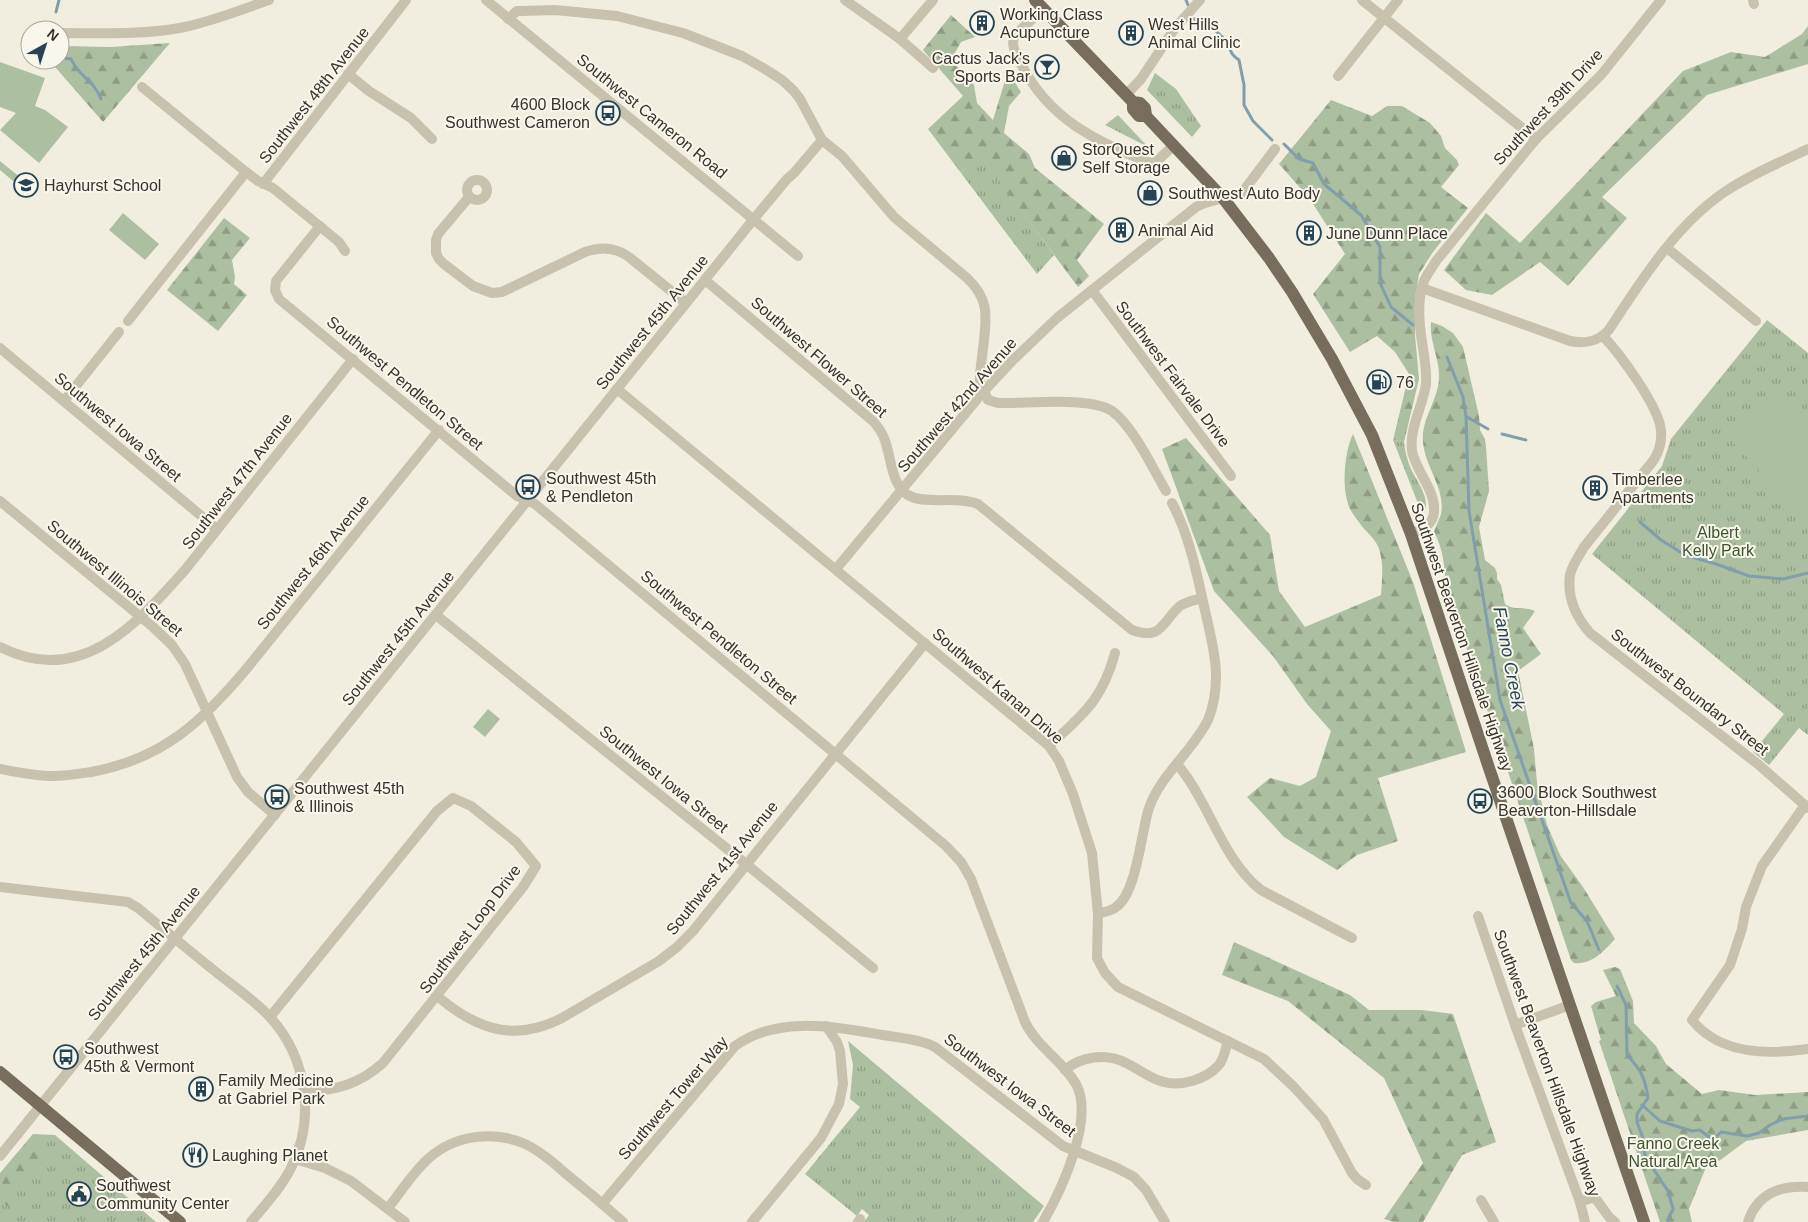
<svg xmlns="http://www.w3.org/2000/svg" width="1808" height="1222" font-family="Arial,sans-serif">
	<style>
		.grass { fill: url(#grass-tufts) }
		.forest { fill: url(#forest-firs) }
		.pitch { fill: #adbfa1 }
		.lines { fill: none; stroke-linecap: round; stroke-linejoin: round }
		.stream { stroke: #819eac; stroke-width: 3 }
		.minor { stroke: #c8c1ad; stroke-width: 10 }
		.major { stroke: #786d5d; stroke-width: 12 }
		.labels { text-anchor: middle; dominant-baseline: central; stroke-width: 4; stroke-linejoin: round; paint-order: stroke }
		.poi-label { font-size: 16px; fill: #37322b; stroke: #f9f6ec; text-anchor: start }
		.street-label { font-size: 16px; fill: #37322b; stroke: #f9f6ec }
		.park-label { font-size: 16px; fill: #3d5331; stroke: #f9f6ec }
		.water-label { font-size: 18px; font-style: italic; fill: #244455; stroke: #f9f6ec }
	</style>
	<defs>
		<pattern id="grass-tufts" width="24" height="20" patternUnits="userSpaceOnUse" patternTransform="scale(1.25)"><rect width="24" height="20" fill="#adbfa1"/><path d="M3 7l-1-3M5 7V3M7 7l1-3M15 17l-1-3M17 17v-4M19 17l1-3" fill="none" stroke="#8e9c83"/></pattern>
		<pattern id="forest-firs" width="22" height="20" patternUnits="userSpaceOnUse" patternTransform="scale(1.25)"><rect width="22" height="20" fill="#adbfa1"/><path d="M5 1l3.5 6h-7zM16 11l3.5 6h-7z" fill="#8e9c83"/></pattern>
	</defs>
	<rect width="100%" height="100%" fill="#f1eee0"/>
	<g class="grass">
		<polygon points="1155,73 1176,89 1201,126 1192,137 1147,90"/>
		<polygon points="1118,115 1148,147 1105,125"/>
		<polygon points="979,153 1054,255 1037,274 961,173"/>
		<polygon points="1767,320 1808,353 1808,735 1799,728 1769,765 1753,752 1784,714 1592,554 1662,466 1671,439"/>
		<path d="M1393,440l11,2c1,9 3,18 7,27 6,13 20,29 13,44l-3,-2z"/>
		<polygon points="848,1041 1044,1206 1033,1222 864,1222 869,1215 862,1209 857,1216 805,1174 860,1107 850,1099 853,1065"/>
		<polygon points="33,1134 55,1135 156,1222 0,1222 0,1173"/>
	</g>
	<g class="forest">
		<polygon points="951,15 975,37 961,42 951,60 974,85 977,103 993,120 1007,74 1009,73 1021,92 1009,106 1004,133 1029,154 1035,168 1104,224 1077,260 1089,276 1078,287 979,154 961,173 928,129 963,96 923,50"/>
		<polygon points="1808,26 1808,64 1707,95 1602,197 1627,218 1568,286 1540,262 1492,295 1466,290 1444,270 1486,213 1520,243 1683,71 1731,52 1765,57 1802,34"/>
		<polygon points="170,43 103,122 49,60 60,60 60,46 111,47"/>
		<polygon points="1331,100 1372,116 1387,106 1402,106 1430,123 1441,136 1445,148 1457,160 1459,165 1441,187 1468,208 1433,252 1419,274 1415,299 1415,335 1419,379 1404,442 1393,440 1409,374 1395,352 1377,336 1350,352 1313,294 1345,254 1310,199 1279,164"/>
		<polygon points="224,218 250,238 232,260 235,277 234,284 247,295 218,331 167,290"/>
		<path d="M1431,322l11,4 11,7 10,14 16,69 1,14 5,9 1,8 3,44 -10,36 6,33 10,8 2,5v6l4,6 4,19c9,7 20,2 30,7l-12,17 18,26 -23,17 16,78 3,34 10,42 13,30 23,32 32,52c-11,12 -23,26 -41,24l-3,-3 -126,-376c0,-19 -2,-35 -11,-52 2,-6 5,-12 7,-18 5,-26 -17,-48 -18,-73 -2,-23 17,-43 16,-66 0,-18 -10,-35 -8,-53z"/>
		<path d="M1353,434l60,148 53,170 -88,26 20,63 -41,14 -20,15 -53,-33 -37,-40 23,-19 30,8 16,-9 15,-46 -24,-27 -34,-48 -59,-65 -52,-142 24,-11 84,97 9,56 26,36 76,-32c1,-15 3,-31 -2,-46 -3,-10 -12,-16 -18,-24 -4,-5 -8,-11 -11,-16 -9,-19 -6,-56 3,-75z"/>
		<polygon points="1234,942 1350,995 1369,1010 1422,1010 1453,1014 1496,1142 1462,1155 1423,1222 1394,1222 1384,1219 1423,1163 1384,1078 1288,1001 1222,975"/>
		<polygon points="1615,967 1620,969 1633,1001 1634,1023 1656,1046 1666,1064 1702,1094 1719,1090 1755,1095 1808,1092 1808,1130 1746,1141 1719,1161 1711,1155 1689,1209 1692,1222 1660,1222 1599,1041 1601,1040 1591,1006 1596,1002 1616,996 1603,970"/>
		<polygon points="33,1135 38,1136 45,1158 37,1178 26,1174 20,1189 17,1188 10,1208 0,1200 0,1175"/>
	</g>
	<g class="pitch">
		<polygon points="0,62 45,78 35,106 45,110 68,127 39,163 0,130 16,113 0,107"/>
		<polygon points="0,161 37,191 32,197 0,170"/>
		<polygon points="123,213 159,244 145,260 109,230"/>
		<polygon points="1779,390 1808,421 1808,523 1728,437"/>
		<polygon points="488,709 500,719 485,737 473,727"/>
	</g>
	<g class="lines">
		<g class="stream">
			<polyline points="1186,0 1188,5"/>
			<polyline points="56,12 59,0"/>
			<path d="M1194,19l6,2h6c6,7 14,13 20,20 6,8 2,12 13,19l5,25v20l9,16 19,19"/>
			<path d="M60,51l3,7 8,1c8,18 23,21 30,40"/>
			<polyline points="1284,144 1299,159 1313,163 1324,184 1361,215 1380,247 1380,283 1391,307 1413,325"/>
			<polyline points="1447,357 1463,397 1466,417 1469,511 1500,700 1571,903 1587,921 1599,950"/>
			<polyline points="1467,417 1488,429"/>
			<polyline points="1502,434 1526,440"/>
			<polyline points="1640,522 1661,540 1685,555 1716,564 1749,576 1783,579 1808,573"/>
			<path d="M1617,986l9,19 1,50c14,15 18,22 21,43l-11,16v8l6,16v9l3,11 22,33 5,18 -5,10 1,3"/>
			<polyline points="1642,1105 1660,1121 1692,1131 1700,1130 1709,1137 1717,1136 1721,1132 1747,1136 1759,1133 1770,1125 1783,1119 1808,1116"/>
		</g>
		<g class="minor">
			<polyline points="486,0 798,256"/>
			<polyline points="845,0 900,39 933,68"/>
			<polyline points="1362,0 1536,139"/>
			<polyline points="1753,0 1754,4"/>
			<path d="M1043,9l-28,26c-5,10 1,19 6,29 28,55 74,77 129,99l6,-1 18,-17"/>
			<path d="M508,19l9,-8h4l34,-1 62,6 66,17 59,23 23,13 17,11 12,11 6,8 22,41 20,16 52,61 73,61c21,20 20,35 17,62 -1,11 -3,23 -4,35v8l8,17 10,3c27,1 92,-7 114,8 21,15 41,58 54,80"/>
			<path d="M60,33c40,0 80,2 120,-5 31,-6 60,-18 89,-28"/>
			<polyline points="900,39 933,0"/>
			<polyline points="348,74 369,91 411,118 432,139"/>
			<polyline points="1338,76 1398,0"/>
			<polyline points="142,87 246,172 258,181 273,188 339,242 345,251"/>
			<polyline points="1126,95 1141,79 1175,28 1200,0"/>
			<circle cx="477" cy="190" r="10"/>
			<polyline points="263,184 406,0"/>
			<path d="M469,197l-31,37 -2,6v13l3,6 5,5 29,22 19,7 10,-1 83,-40c16,-6 30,-5 44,5l57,46"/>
			<path d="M320,226l-44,55 -1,9 4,9 238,197 18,8 411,342 15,16 10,17 54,143c12,25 38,39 51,62 19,35 -15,107 -33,138"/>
			<polyline points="1667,248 1756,321"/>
			<path d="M705,280l169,142c4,5 8,10 10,16 8,19 6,50 28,59 17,7 46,-1 66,7l154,126c31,11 30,-9 48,-24 5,-4 16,-6 22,-8"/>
			<path d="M1422,288l148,53c15,3 27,1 38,-10 32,-48 66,-104 115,-138 26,-18 56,-30 85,-44"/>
			<polyline points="1092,290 1231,476"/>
			<polyline points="128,321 246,172"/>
			<path d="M1603,336c17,18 57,72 58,95 1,11 -2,21 -8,30l-69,86c-5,9 -12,18 -14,28 -3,22 6,42 20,58l169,132 49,43"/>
			<polyline points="0,348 217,529"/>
			<polyline points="617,389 1049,746 1059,761 1073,794 1092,853 1098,914 1097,958 1105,973 1118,987 1264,1059 1293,1086 1323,1119 1352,1173 1357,1179 1366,1185"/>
			<polyline points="64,401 119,332"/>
			<polyline points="0,501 153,627 172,645 185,664 237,777 248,792 275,815"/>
			<path d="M1411,534c11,-5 22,-8 23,-22 2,-22 -18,-40 -22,-61 -3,-23 11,-45 14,-67 1,-15 -2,-28 -4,-42 -3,-19 -5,-44 2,-61 3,-7 8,-13 12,-20l100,-122 65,-64 60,-75"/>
			<polyline points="836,569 983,392 1012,361 1057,318 1196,207 1205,203 1242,193 1275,149"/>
			<polyline points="436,615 746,864 873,968"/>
			<path d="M0,647c80,41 136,-22 185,-77l168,-211"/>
			<path d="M1049,746c34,-32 53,-45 66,-93"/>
			<path d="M1177,764c33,39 44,94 84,126l91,48"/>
			<path d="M0,769c17,3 35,7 53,7 13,0 25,-2 38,-4 72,-13 112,-51 157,-105l191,-237"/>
			<path d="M1805,805l-43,61 -16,41 -4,22 -12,36 -38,55c28,35 76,35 116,29"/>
			<path d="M0,887l128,15 10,6c24,20 48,40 73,60 19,16 41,30 58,48 38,41 47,102 22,152 -10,20 -26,37 -40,54"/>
			<path d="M1098,914c5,-2 14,-3 18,-7 21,-14 25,-75 33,-99 12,-34 43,-56 59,-88 6,-14 8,-30 8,-45 0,-19 -5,-37 -9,-56 -9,-38 -16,-81 -35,-116"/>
			<polyline points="1478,916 1515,1025 1580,1202 1585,1222"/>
			<path d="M437,996c39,33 77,47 125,22l97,-57 18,-14 16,-16 232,-288"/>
			<path d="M270,1017l167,-206 16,-13 18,8 45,36 20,24 -13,21 -140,176c-25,22 -45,26 -78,30"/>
			<polyline points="1515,1025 1570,1005"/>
			<path d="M1065,1070c16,-14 41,-17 61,-7 13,6 24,16 38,19 17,5 42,-3 54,-16 6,-6 7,-16 10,-25"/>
			<polyline points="0,1156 753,220 787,179 794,173 822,140"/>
			<polyline points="295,1159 325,1168 351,1181 405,1222"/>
			<polyline points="1481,1200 1494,1222"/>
			<polyline points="1580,1202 1591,1198 1596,1199 1609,1217 1615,1222"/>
			<path d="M602,1204l133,-158c43,-31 99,-19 148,-11 17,3 36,4 52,12l128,99 54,22 17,9 12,13 19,32"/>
			<path d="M388,1208c13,-16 25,-36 41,-50 26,-23 65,-28 96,-14 15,7 28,18 40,29 20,16 39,32 58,49"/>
			<polyline points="752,1222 821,1138 839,1104 843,1084 840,1051 837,1042 826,1026"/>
			<polyline points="858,1222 860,1219"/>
			<path d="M1748,1222c9,-28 32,-37 60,-35"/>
		</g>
		<g class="major">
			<polyline points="1035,0 1133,102 1140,103 1145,108 1146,116"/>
			<polyline points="1133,102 1133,109 1139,116 1146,116 1223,198 1269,258 1292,292 1332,359 1372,435 1411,534 1488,765 1644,1222"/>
			<polyline points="0,1072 180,1222"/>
		</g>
	</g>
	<defs>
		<g id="building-ring" transform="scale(1.25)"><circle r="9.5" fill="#f9f6ec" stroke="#244455" stroke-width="1.5"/><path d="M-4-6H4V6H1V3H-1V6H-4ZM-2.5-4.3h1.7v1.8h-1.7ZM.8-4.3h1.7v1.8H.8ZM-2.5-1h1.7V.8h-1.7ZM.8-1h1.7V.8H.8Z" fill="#244455"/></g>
		<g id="bar-ring" transform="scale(1.25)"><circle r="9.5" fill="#f9f6ec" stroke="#244455" stroke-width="1.5"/><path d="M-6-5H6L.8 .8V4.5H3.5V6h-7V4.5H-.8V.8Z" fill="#244455"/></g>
		<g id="bus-ring" transform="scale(1.25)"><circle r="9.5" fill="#f9f6ec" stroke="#244455" stroke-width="1.5"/><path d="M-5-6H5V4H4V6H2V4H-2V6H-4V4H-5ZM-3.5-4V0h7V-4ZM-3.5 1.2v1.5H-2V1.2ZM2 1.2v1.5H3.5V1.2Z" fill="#244455"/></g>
		<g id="shop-ring" transform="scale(1.25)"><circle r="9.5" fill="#f9f6ec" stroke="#244455" stroke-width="1.5"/><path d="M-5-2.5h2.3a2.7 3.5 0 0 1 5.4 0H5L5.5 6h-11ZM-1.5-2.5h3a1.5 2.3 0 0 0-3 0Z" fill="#244455"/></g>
		<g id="school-ring" transform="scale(1.25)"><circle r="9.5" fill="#f9f6ec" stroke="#244455" stroke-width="1.5"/><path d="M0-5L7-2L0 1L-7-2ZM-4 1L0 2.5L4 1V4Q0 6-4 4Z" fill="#244455"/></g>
		<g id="fuel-ring" transform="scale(1.25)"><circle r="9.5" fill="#f9f6ec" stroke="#244455" stroke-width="1.5"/><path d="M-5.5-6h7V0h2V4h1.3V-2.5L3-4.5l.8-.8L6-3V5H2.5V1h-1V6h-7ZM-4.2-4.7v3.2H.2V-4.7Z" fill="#244455"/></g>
		<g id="restaurant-ring" transform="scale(1.25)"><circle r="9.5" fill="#f9f6ec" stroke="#244455" stroke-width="1.5"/><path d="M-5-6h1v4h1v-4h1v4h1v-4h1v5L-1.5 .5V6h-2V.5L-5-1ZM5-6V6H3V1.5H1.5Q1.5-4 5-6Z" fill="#244455"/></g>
		<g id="civic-ring" transform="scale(1.25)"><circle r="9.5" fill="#f9f6ec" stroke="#244455" stroke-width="1.5"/><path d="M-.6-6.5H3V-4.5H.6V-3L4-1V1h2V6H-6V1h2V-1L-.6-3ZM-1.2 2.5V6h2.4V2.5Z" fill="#244455"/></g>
	</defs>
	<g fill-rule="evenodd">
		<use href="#building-ring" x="982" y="23"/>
		<use href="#building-ring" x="1131" y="33"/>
		<use href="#bar-ring" x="1047" y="67"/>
		<use href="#bus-ring" x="608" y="113"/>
		<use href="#shop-ring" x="1064" y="158"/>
		<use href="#school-ring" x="26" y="185"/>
		<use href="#shop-ring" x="1150" y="193"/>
		<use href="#building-ring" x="1121" y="230"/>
		<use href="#building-ring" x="1309" y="233"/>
		<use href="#fuel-ring" x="1379" y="382"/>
		<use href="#bus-ring" x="528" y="487"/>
		<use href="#building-ring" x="1595" y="488"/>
		<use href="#bus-ring" x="277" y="797"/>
		<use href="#bus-ring" x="1480" y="801"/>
		<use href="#bus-ring" x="66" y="1057"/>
		<use href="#building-ring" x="201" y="1089"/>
		<use href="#restaurant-ring" x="195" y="1155"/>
		<use href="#civic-ring" x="79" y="1194"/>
	</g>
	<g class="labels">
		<g class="poi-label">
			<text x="1000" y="14">Working Class<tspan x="1000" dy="18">Acupuncture</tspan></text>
			<text x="1148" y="24">West Hills<tspan x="1148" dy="18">Animal Clinic</tspan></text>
			<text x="1030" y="58" text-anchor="end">Cactus Jack's<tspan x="1030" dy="18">Sports Bar</tspan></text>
			<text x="590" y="104" text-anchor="end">4600 Block<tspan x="590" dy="18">Southwest Cameron</tspan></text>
			<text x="1082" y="149">StorQuest<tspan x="1082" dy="18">Self Storage</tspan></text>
			<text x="44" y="185">Hayhurst School</text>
			<text x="1168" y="193">Southwest Auto Body</text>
			<text x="1138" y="230">Animal Aid</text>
			<text x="1326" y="233">June Dunn Place</text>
			<text x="1396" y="382">76</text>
			<text x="546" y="478">Southwest 45th<tspan x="546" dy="18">&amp; Pendleton</tspan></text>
			<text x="1612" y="479">Timberlee<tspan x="1612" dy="18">Apartments</tspan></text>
			<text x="294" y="788">Southwest 45th<tspan x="294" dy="18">&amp; Illinois</tspan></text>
			<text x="1498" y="792">3600 Block Southwest<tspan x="1498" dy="18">Beaverton-Hillsdale</tspan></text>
			<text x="84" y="1048">Southwest<tspan x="84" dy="18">45th &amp; Vermont</tspan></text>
			<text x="218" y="1080">Family Medicine<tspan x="218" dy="18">at Gabriel Park</tspan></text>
			<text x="212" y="1155">Laughing Planet</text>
			<text x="96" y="1185">Southwest<tspan x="96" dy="18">Community Center</tspan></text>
		</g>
		<g class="street-label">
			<text transform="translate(314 95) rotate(-52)">Southwest 48th Avenue</text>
			<text transform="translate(1548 107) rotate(-47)">Southwest 39th Drive</text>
			<text transform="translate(652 116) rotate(39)">Southwest Cameron Road</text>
			<text transform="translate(652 322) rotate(-51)">Southwest 45th Avenue</text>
			<text transform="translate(819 357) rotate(41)">Southwest Flower Street</text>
			<text transform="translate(1173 374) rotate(53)">Southwest Fairvale Drive</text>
			<text transform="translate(405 383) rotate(40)">Southwest Pendleton Street</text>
			<text transform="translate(957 405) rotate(-49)">Southwest 42nd Avenue</text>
			<text transform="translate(118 427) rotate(40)">Southwest Iowa Street</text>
			<text transform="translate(237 481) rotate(-52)">Southwest 47th Avenue</text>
			<text transform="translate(313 562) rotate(-51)">Southwest 46th Avenue</text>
			<text transform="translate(115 578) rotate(40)">Southwest Illinois Street</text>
			<text transform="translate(719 637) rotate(40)">Southwest Pendleton Street</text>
			<text transform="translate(1462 637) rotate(71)">Southwest Beaverton Hillsdale Highway</text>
			<text transform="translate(398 638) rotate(-51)">Southwest 45th Avenue</text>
			<text transform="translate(998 686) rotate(41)">Southwest Kanan Drive</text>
			<text transform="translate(1690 692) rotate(38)">Southwest Boundary Street</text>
			<text transform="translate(664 779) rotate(39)">Southwest Iowa Street</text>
			<text transform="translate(722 868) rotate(-51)">Southwest 41st Avenue</text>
			<text transform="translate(470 929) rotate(-53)">Southwest Loop Drive</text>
			<text transform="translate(144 953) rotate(-51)">Southwest 45th Avenue</text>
			<text transform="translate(1547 1063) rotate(70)">Southwest Beaverton Hillsdale Highway</text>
			<text transform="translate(1010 1085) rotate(37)">Southwest Iowa Street</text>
			<text transform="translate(673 1098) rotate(-49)">Southwest Tower Way</text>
		</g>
		<g class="park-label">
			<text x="1718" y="532">Albert<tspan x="1718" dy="18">Kelly Park</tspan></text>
			<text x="1673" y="1143">Fanno Creek<tspan x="1673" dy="18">Natural Area</tspan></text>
		</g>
		<g class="water-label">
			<text transform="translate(1509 658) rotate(79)">Fanno Creek</text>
		</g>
	</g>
	<g transform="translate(45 45) rotate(39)"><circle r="24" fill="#f9f6ec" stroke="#aba89f"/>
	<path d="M0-4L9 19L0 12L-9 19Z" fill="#244455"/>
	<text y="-8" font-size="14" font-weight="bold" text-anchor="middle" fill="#37322b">N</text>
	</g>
</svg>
